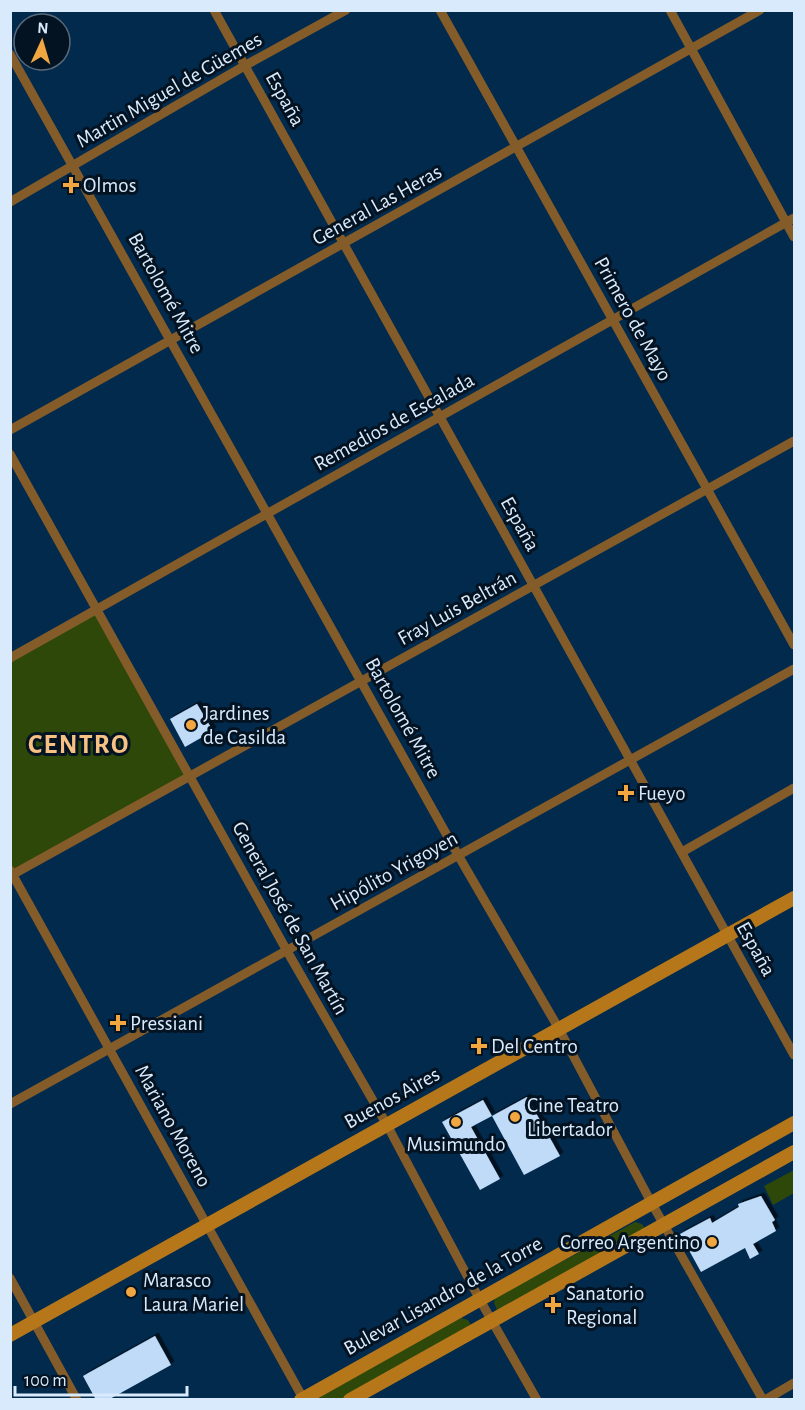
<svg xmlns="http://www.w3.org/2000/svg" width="805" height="1410" font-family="'Alegreya Sans',sans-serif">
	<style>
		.green { fill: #2e480a }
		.building { fill: #c0dbf8; filter: url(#shadow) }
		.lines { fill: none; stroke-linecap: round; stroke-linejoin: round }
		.street { stroke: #835c2a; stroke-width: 9 }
		.secondary { stroke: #b5771a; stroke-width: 14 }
		.poi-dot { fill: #f1a640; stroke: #041322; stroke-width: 2 }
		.labels { text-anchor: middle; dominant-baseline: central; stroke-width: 6; stroke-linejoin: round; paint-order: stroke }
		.street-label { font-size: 21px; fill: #d9eafc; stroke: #041322 }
		.poi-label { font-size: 21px; fill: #d9eafc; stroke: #041322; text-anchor: start }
		.district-label { font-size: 27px; font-weight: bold; letter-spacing: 1.5px; fill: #f6c182; stroke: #041322 }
	</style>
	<defs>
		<filter id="shadow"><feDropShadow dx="3.5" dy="-3.5" stdDeviation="0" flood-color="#0009"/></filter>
	</defs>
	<rect width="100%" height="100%" fill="#022a4d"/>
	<g class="green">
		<polygon points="96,610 190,776 13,875 10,870 10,658"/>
		<polygon points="794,1170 794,1193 773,1205 764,1186"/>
		<polygon points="635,1222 642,1224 645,1229 504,1311 497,1310 494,1303 495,1298"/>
		<polygon points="461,1318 468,1320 471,1325 470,1329 343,1399 320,1399 322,1394"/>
	</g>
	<g class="building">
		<polygon points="197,704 213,731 185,747 170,719"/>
		<polygon points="527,1097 560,1156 524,1175 492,1116"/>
		<polygon points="483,1100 492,1116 471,1127 500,1179 480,1190 442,1122"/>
		<polygon points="761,1196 775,1220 772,1222 776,1231 753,1244 759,1254 750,1259 745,1248 701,1272 680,1234 710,1218 712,1223 739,1207 738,1204"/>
		<polygon points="155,1336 171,1365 108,1400 96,1400 83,1376"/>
	</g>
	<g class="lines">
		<g class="street">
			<polyline points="214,10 794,1055"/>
			<polyline points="440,10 794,645"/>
			<polyline points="670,10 794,237"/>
			<polyline points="10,54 458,855 559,1029 651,1202 763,1400"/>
			<polyline points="10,202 246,65 346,10"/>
			<polyline points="10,430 760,10"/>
			<polyline points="10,454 287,951 387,1125 480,1300 537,1400"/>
			<polyline points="10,658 794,218"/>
			<polyline points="682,852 794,788"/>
			<polyline points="10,870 304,1400"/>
			<polyline points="10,876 794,441"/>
			<polyline points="10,1104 794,669"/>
			<polyline points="10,1278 77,1400"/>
			<polyline points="765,1400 794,1383"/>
		</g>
		<g class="secondary">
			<polyline points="10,1335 794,898"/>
			<polyline points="301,1400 794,1123"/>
			<polyline points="350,1400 794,1152"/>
		</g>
	</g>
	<g class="poi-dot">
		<path d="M68 176h6v6h6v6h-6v6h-6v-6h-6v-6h6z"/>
		<circle cx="191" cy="725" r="6"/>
		<path d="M623 784h6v6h6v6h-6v6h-6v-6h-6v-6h6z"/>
		<path d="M115 1014h6v6h6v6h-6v6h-6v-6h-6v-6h6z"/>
		<path d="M476 1037h6v6h6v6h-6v6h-6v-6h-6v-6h6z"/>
		<circle cx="515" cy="1117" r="6"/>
		<circle cx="456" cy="1122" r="6"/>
		<circle cx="712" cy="1242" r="6"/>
		<circle cx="131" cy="1292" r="6"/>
		<path d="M550 1296h6v6h6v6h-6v6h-6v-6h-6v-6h6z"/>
	</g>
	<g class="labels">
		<g class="street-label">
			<text transform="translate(169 90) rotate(-30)">Martin Miguel de Güemes</text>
			<text transform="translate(285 99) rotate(61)">España</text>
			<text transform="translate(377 205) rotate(-29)">General Las Heras</text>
			<text transform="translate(166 293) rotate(61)">Bartolomé Mitre</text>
			<text transform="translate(633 319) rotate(61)">Primero de Mayo</text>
			<text transform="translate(394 422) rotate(-29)">Remedios de Escalada</text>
			<text transform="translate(520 524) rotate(61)">España</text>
			<text transform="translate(457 608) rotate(-29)">Fray Luis Beltrán</text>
			<text transform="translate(403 718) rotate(61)">Bartolomé Mitre</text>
			<text transform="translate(394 871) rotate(-29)">Hipólito Yrigoyen</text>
			<text transform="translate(290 918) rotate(61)">General José de San Martín</text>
			<text transform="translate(756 949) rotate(61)">España</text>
			<text transform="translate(392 1098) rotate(-29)">Buenos Aires</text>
			<text transform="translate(173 1126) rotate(61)">Mariano Moreno</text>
			<text transform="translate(443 1296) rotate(-29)">Bulevar Lisandro de la Torre</text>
		</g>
		<g class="poi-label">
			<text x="83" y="185">Olmos</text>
			<text x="203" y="713">Jardines<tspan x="203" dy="24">de Casilda</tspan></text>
			<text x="638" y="793">Fueyo</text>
			<text x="130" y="1023">Pressiani</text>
			<text x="491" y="1046">Del Centro</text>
			<text x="527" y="1105">Cine Teatro<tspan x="527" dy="24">Libertador</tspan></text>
			<text x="456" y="1144" text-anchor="middle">Musimundo</text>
			<text x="700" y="1242" text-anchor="end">Correo Argentino</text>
			<text x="143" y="1280">Marasco<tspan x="143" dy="24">Laura Mariel</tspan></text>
			<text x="566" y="1293">Sanatorio<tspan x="566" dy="24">Regional</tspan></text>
		</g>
		<g class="district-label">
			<text x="79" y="744">CENTRO</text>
		</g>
	</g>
	<rect width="805" height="1410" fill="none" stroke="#d9eafc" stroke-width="24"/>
	<g transform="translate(42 42) rotate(4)"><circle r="28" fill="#041322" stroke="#596979" stroke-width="1.5"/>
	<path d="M0-4.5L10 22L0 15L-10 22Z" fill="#f1a640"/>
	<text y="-9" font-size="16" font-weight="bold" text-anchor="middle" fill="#d9eafc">N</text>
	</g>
	<path d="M15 1386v9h172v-9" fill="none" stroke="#d9eafc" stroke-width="3"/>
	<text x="24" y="1386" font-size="18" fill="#d9eafc" stroke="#041322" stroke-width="4.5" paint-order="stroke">100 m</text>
</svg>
